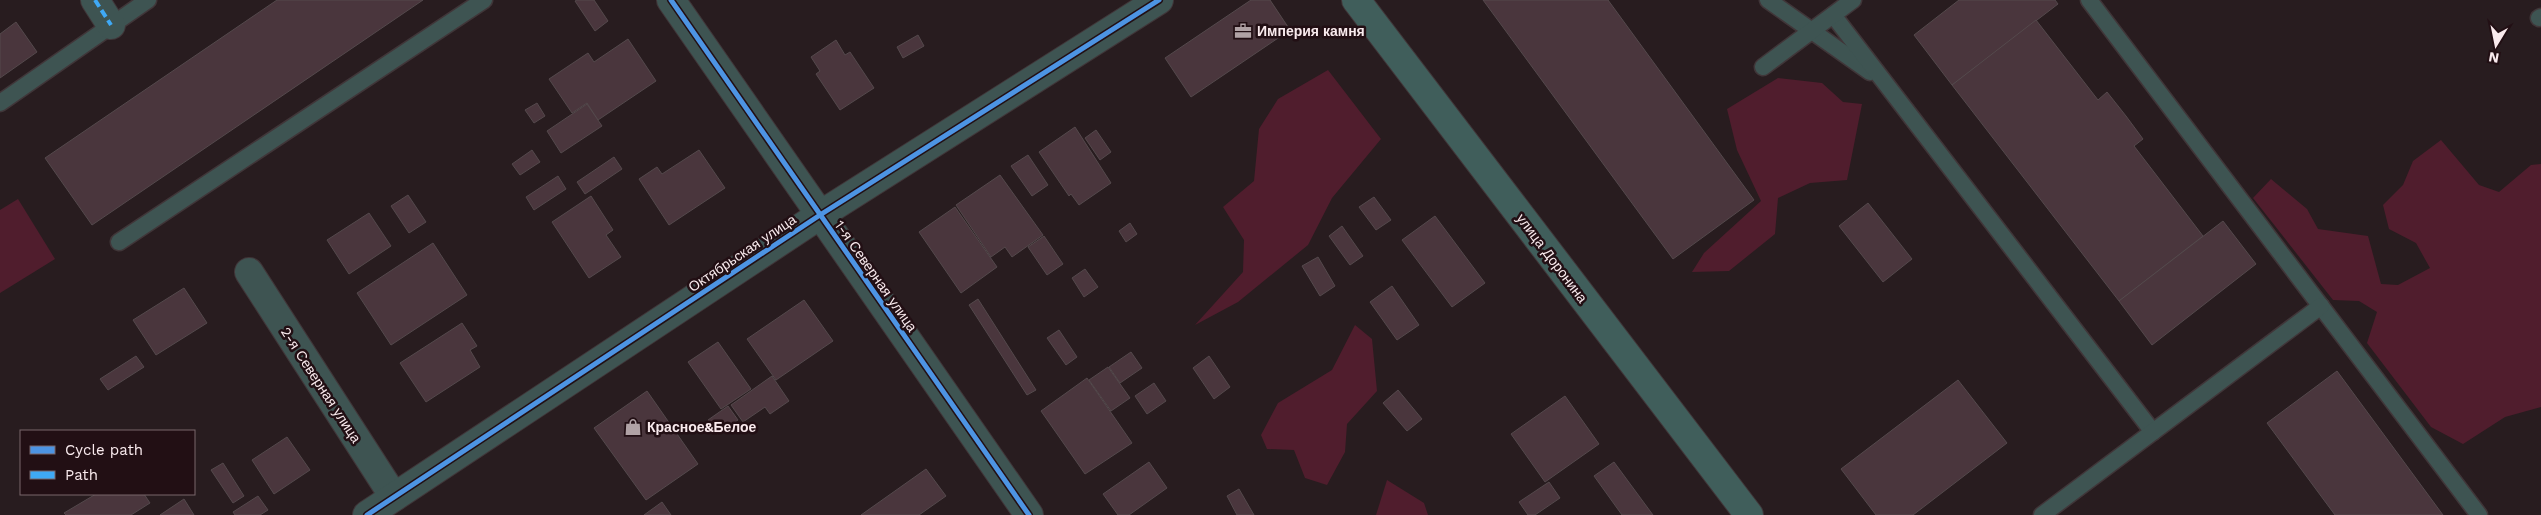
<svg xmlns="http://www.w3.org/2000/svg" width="2541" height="515" font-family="'Work Sans',sans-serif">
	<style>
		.green { fill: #501d2d }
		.building { fill: #4a363d; stroke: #54494c }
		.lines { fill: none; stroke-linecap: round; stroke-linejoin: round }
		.lane-casing { stroke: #403639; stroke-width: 19 }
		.street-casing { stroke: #403639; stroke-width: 30 }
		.primary-casing { stroke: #403639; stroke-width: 30 }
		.lane { stroke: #3e5452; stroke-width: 16 }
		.street { stroke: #3e5452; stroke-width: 28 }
		.primary { stroke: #405e5b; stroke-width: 28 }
		.quiet { stroke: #3fa9f5; stroke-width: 4; stroke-dasharray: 8 4; stroke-linecap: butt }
		.cycleway-casing { stroke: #220f14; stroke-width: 8 }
		.cycleway { stroke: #4d94e3; stroke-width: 5 }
		.labels { text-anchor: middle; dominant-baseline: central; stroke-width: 5; stroke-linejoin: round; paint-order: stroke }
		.poi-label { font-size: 14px; font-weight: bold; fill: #f9eaed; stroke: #220f14; text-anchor: start }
		.street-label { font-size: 14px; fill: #f9eaed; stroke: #220f14 }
	</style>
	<rect width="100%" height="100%" fill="#281c1f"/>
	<g class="green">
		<polygon points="1328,70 1381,139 1332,198 1308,245 1238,302 1195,325 1243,272 1244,240 1223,207 1254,181 1259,129 1278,99"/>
		<polygon points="1778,78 1822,83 1843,102 1862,104 1847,180 1810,183 1778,198 1775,234 1729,271 1692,272 1704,253 1761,201 1737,150 1727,109"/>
		<polygon points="2441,140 2479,185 2499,192 2531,165 2541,164 2541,407 2505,417 2463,444 2431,427 2367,343 2377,312 2359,301 2333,300 2253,198 2271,179 2307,209 2318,229 2368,236 2381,284 2398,285 2430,268 2416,243 2389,229 2383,205 2403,185 2413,161"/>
		<polygon points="18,199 55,259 0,293 0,210"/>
		<polygon points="1355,325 1372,339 1377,391 1347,424 1345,452 1327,485 1305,478 1294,450 1267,449 1261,435 1278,403 1332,370"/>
		<polygon points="1387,480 1424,503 1428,515 1376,515"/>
	</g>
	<g class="building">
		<polygon points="277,0 423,0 92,225 45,158"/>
		<polygon points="577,0 594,0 608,21 595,31 575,1"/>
		<polygon points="1251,0 1270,0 1290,30 1191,97 1165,58"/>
		<polygon points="1483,0 1608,0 1754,200 1673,259"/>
		<polygon points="1959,0 2055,0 2058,4 1952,85 1914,35"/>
		<polygon points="2036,20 2098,100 2107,92 2126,116 2143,139 2134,146 2203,236 2119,301 1952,85"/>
		<polygon points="16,22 37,52 0,78 0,34"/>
		<polygon points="918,35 924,46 903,58 897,47"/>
		<polygon points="628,39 656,81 598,120 587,103 572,113 549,79 588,53 594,62"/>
		<polygon points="836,40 845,55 850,52 874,88 840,110 816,74 820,71 811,57"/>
		<polygon points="537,103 545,116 534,123 525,110"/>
		<polygon points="587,104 602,126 561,153 547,131"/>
		<polygon points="1075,127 1111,183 1079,205 1071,194 1069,196 1039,152"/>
		<polygon points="1096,130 1111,152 1100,160 1085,138"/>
		<polygon points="532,150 540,162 520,175 512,164"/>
		<polygon points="699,150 725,188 669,225 639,179 657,167 662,174"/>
		<polygon points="1028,155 1048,185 1032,196 1011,166"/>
		<polygon points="614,157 622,169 585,194 577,182"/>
		<polygon points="1000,175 1043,235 1012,257 1005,247 991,257 956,205"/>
		<polygon points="558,176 566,189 534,210 526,197"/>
		<polygon points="408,195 426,222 409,233 391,206"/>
		<polygon points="591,196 613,230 606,235 621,257 589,278 552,222"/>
		<polygon points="1374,197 1391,220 1376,230 1359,207"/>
		<polygon points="1868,203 1912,259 1883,282 1839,226"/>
		<polygon points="955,207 997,267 961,293 919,232"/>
		<polygon points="369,213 391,246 349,274 327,240"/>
		<polygon points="1435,216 1485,283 1452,307 1402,240"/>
		<polygon points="2223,221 2256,264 2152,345 2119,301"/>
		<polygon points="1130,223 1137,234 1126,242 1119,231"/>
		<polygon points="1342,226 1363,256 1350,265 1329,236"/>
		<polygon points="1044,236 1063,264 1047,275 1028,247"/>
		<polygon points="433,243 467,295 391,345 357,293"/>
		<polygon points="1318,257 1335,286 1320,296 1302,266"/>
		<polygon points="1085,269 1098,287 1084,297 1072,278"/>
		<polygon points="1392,286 1419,325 1397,340 1370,302"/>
		<polygon points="184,288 207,323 156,355 133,320"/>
		<polygon points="978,299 1036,390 1027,395 969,305"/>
		<polygon points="804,300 833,341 776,380 747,339"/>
		<polygon points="462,323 477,346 470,350 480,367 426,402 400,363"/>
		<polygon points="1059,330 1077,357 1066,365 1047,338"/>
		<polygon points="718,342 751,389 721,409 688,362"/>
		<polygon points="1131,352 1142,368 1120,383 1109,367"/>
		<polygon points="136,356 144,367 108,390 100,379"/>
		<polygon points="1209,356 1230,387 1214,399 1193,368"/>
		<polygon points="1108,367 1130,398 1111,411 1089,380"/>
		<polygon points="2337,371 2443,515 2335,515 2267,423"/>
		<polygon points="772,376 789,401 770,414 765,407 743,422 731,405"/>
		<polygon points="1087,378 1132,443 1085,474 1041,411"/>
		<polygon points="1958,380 2007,443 1913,515 1876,515 1841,469"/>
		<polygon points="1154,383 1166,401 1147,414 1135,396"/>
		<polygon points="1398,390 1422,419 1407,431 1383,403"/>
		<polygon points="647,391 698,464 646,500 594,428"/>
		<polygon points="1565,396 1599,444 1545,482 1511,434"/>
		<polygon points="728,406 738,420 717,434 708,420"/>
		<polygon points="287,437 310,470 274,494 252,460"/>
		<polygon points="1149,462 1167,488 1129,515 1118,515 1103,494"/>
		<polygon points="1614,462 1653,515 1622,515 1594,476"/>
		<polygon points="223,463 244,496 233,503 211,470"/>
		<polygon points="926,469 946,496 919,515 861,515"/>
		<polygon points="1549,482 1560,498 1535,515 1528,515 1519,502"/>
		<polygon points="1239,489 1254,515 1237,515 1227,496"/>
		<polygon points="96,494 144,494 150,503 131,515 66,515 64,513"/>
		<polygon points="258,496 268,510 260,515 235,515 233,512"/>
		<polygon points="184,499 194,515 160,515"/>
		<polygon points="662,502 671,515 644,515"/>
	</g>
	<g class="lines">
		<g class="lane-casing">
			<g id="lane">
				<polyline points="1768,0 1870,72"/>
				<polyline points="2089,0 2479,515"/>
				<polyline points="1833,15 2153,432"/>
				<polyline points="2539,18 2541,17"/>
				<polyline points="1763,67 1853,0"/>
				<polyline points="0,103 148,0"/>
				<polyline points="119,242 484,0"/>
				<polyline points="2042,515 2321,306"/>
			</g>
		</g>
		<g class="street-casing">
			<g id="street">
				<polyline points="95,0 111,25"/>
				<polyline points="671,0 1029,515"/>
				<polyline points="249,272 394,497"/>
				<polyline points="367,515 820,215 1159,0"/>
			</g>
		</g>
		<g class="primary-casing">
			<polyline id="primary" points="1356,0 1749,515"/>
		</g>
		<use href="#lane" class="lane"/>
		<use href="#street" class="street"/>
		<use href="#primary" class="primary"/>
		<polyline class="quiet" points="95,0 111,25"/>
		<g class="cycleway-casing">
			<g id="cycleway">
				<polyline points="671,0 1029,515"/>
				<polyline points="367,515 820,215 1159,0"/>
			</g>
		</g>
		<use href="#cycleway" class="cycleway"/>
	</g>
	<defs>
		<g id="office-bare" transform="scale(1.35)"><path d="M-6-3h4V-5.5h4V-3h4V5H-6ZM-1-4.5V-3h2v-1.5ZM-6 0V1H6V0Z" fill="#b0a2a5" stroke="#220f14" stroke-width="2.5" paint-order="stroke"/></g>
		<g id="shop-bare" transform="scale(1.35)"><path d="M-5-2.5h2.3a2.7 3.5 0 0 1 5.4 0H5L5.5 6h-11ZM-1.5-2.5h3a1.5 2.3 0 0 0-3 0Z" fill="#b0a2a5" stroke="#220f14" stroke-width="2.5" paint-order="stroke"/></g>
	</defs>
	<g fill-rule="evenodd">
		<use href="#office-bare" x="1243" y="31"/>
		<use href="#shop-bare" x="633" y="427"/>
	</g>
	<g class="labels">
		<g class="poi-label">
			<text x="1257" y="31">Империя камня</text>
			<text x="647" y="427">Красное&amp;Белое</text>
		</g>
		<g class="street-label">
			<text transform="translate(742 253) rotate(-34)">Октябрьская улица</text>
			<text transform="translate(1552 258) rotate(53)">улица Доронина</text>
			<text transform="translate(876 276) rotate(55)">1-я Северная улица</text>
			<text transform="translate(321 385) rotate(57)">2-я Северная улица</text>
		</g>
	</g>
	<rect x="20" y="430" width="175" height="65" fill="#220f14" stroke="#78676b"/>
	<rect x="30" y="446" width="25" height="8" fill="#4d94e3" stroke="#78676b"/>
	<text x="65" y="455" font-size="15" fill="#f9eaed">Cycle path</text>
	<rect x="30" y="471" width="25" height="8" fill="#3fa9f5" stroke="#78676b"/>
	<text x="65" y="480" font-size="15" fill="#f9eaed">Path</text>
	<g transform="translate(2496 45) rotate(190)" stroke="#220f14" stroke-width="4" paint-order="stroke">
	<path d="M0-4L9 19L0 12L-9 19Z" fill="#f9eaed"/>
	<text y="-8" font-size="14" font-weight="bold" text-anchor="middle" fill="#f9eaed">N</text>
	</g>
</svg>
